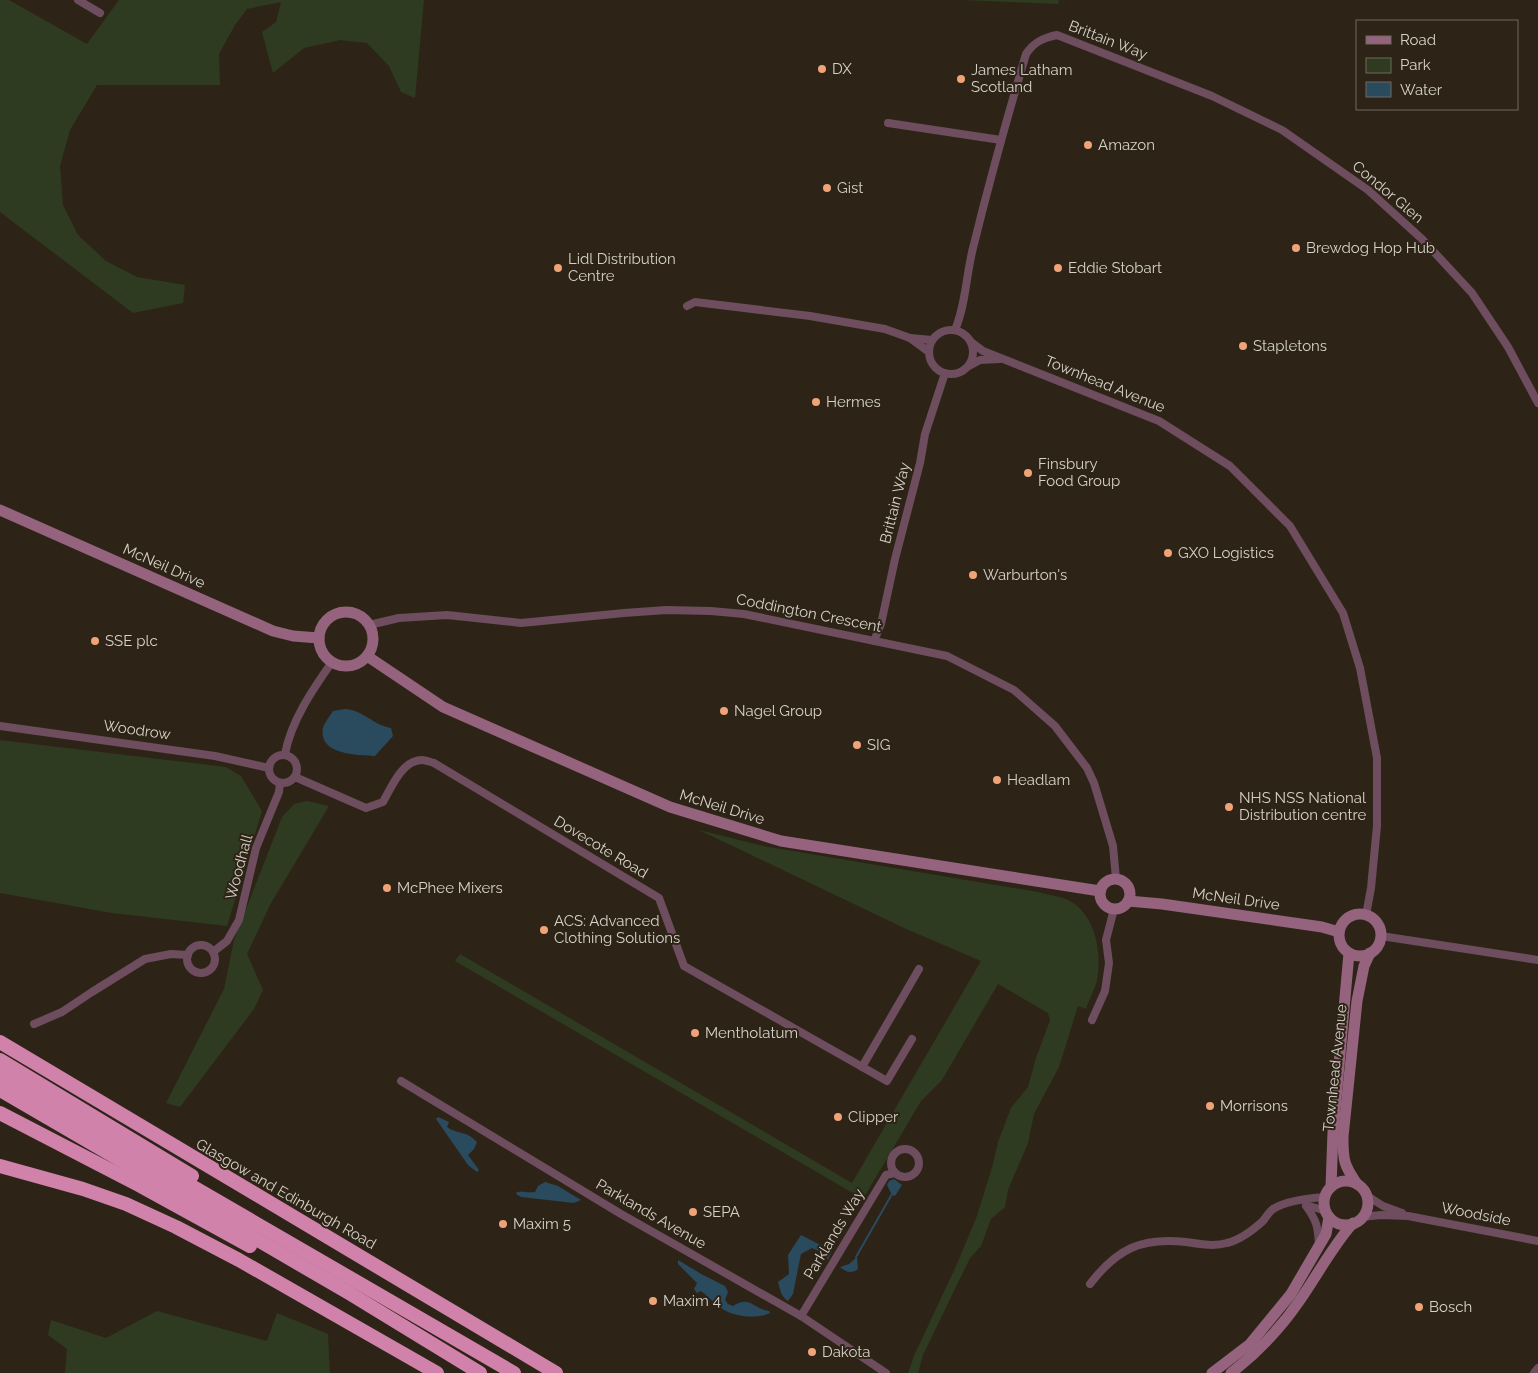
<svg xmlns="http://www.w3.org/2000/svg" width="1538" height="1373" font-family="Raleway,sans-serif">
	<style>
		.green { fill: #2f3b20 }
		.water { fill: #2a4a5d }
		.lines { fill: none; stroke-linecap: round; stroke-linejoin: round }
		.stream { stroke: #2a4a5d; stroke-width: 2 }
		.street { stroke: #6d4d5e; stroke-width: 8 }
		.secondary { stroke: #95637d; stroke-width: 11 }
		.highway { stroke: #d082ab; stroke-width: 14 }
		.poi-dot { fill: #efa377; stroke: #2d2417; stroke-width: 2 }
		.labels { text-anchor: middle; dominant-baseline: central; stroke-width: 4; stroke-linejoin: round; paint-order: stroke }
		.street-label { font-size: 15px; fill: #d6d1c8; stroke: #2d2417 }
		.poi-label { font-size: 15px; fill: #d6d1c8; stroke: #2d2417; text-anchor: start }
	</style>
	<rect width="100%" height="100%" fill="#2d2417"/>
	<g class="green">
		<polygon points="0,0 9,0 87,44 119,0 424,0 415,98 401,92 389,66 367,43 340,40 304,48 273,73 262,32 276,22 281,2 247,9 235,25 219,54 220,85 97,85 70,130 60,166 63,205 78,235 106,261 137,277 185,285 183,303 133,313 0,212"/>
		<polygon points="961,0 1059,0 1058,4"/>
		<polygon points="0,740 226,767 241,776 262,811 227,926 112,913 0,893"/>
		<polygon points="307,801 329,806 270,905 247,954 263,990 254,1009 180,1107 166,1103 224,989 234,940 282,817 294,804"/>
		<path d="M699,830l64,16 275,46c10,3 22,4 30,8 28,14 34,53 29,80 -2,9 -8,20 -11,29l-8,-3 -19,61 -25,47 -6,29 -20,47 -3,17 -14,12 -10,27 -11,12 -47,97 -5,18h-10l6,-17 43,-92 20,-48 16,-52 5,-22 13,-34 17,-21 8,-29 14,-38 -2,-7 -50,-29 -56,96 -21,21 -58,98 -408,-238 5,-7 392,229 129,-222 -77,-33z"/>
		<polygon points="157,1311 267,1341 277,1313 328,1334 330,1373 65,1373 67,1349 48,1335 51,1320 106,1338"/>
	</g>
	<g class="water">
		<path d="M345,709c18,1 28,16 46,19l2,8 -18,20c-17,-1 -57,-1 -52,-28 1,-5 7,-12 10,-17z"/>
		<path d="M438,1117l11,5 -2,5c11,8 19,3 30,15l-3,7 -6,6 11,15 -2,2 -9,-7 -32,-46z"/>
		<polygon points="894,1179 902,1185 895,1196 892,1195 887,1185 889,1181"/>
		<path d="M545,1182l13,4 23,14 -7,3 -53,-6 -5,-3 1,-2c7,-1 11,1 18,0l3,-6z"/>
		<path d="M801,1235l31,16 -4,9 -3,-6 -13,-6 -11,6 -8,40 -5,7c-7,-4 -8,-12 -10,-19l11,-8 -1,-19z"/>
		<path d="M857,1257l1,12c-6,5 -13,3 -18,-2l9,-3z"/>
		<path d="M678,1260l25,15 22,11 3,6 -3,8 3,4 5,2c17,-11 19,2 36,5l1,2c-11,6 -33,4 -44,-2 -9,-5 -17,-14 -25,-20l-4,2 -3,-4 3,-6 -19,-19z"/>
	</g>
	<g class="lines">
		<polyline class="stream" points="856,1257 892,1194"/>
		<g class="street">
			<polyline points="78,0 100,13"/>
			<polyline points="888,123 1001,140"/>
			<polyline points="687,306 695,302 810,316 885,329 910,338 929,352"/>
			<path d="M955,330c11,-26 11,-55 18,-82 16,-65 34,-130 53,-194 8,-12 17,-16 31,-19l155,61 70,34 86,60 54,49 50,54 36,54 30,56"/>
			<circle cx="951" cy="352" r="22"/>
			<polyline points="910,338 932,340"/>
			<polyline points="971,342 983,351 1159,421 1230,466 1290,526 1343,613 1360,668 1377,758 1377,826 1371,888 1366,915"/>
			<polyline points="969,366 980,360 1000,359"/>
			<polyline points="369,625 399,618 447,615 521,623 624,613 666,610 711,611 744,614 947,656 1014,690 1055,726 1087,768 1094,783 1113,846 1116,879"/>
			<polyline points="874,641 881,624 895,559 920,463 925,434 945,373"/>
			<polyline points="0,726 215,756 269,768"/>
			<path d="M285,754c6,-33 28,-65 47,-92"/>
			<circle cx="283" cy="769" r="14"/>
			<path d="M295,777l71,31 17,-6c8,-14 19,-42 39,-42 4,0 8,2 12,3l225,135 25,68 203,115 25,-42"/>
			<polyline points="1381,936 1538,960"/>
			<circle cx="201" cy="959" r="14"/>
			<polyline points="213,952 227,941 239,920 256,848 279,792 280,783"/>
			<polyline points="1092,1020 1105,991 1109,963 1106,940 1114,909"/>
			<polyline points="34,1024 62,1012 92,992 145,959 171,954 188,955"/>
			<polyline points="862,1067 919,969"/>
			<polyline points="401,1081 621,1214 801,1316 886,1373"/>
			<circle cx="905" cy="1163" r="14"/>
			<polyline points="1366,1195 1383,1206 1402,1213"/>
			<polyline points="1306,1205 1326,1211"/>
			<path d="M1306,1206c11,15 12,21 13,39"/>
			<polyline points="1362,1217 1381,1215 1408,1216 1538,1241"/>
			<path d="M1090,1284c27,-35 51,-47 96,-42 13,2 28,5 41,1 13,-3 26,-13 36,-22 3,-4 6,-9 10,-12 13,-8 37,-11 52,-12"/>
			<polyline points="801,1316 886,1175 895,1173"/>
			<polyline points="1534,1373 1538,1368"/>
		</g>
		<g class="secondary">
			<polyline points="0,510 273,631 293,636 319,638"/>
			<circle cx="346" cy="639" r="27"/>
			<polyline points="367,656 443,707 670,807 781,841 1100,891"/>
			<circle cx="1115" cy="894" r="15"/>
			<polyline points="1128,901 1162,904 1322,927 1339,932"/>
			<circle cx="1360" cy="935" r="21"/>
			<circle cx="1346" cy="1203" r="22"/>
			<path d="M1357,1184c-13,-19 -14,-23 -14,-47l14,-136 7,-35 6,-13"/>
			<polyline points="1331,1187 1333,1132 1349,953"/>
			<polyline points="1212,1373 1250,1344 1291,1294 1326,1234 1329,1217"/>
			<path d="M1231,1373c27,-21 50,-45 69,-73 18,-26 32,-53 53,-77"/>
		</g>
		<g class="highway">
			<polyline points="0,1042 556,1373"/>
			<polyline points="0,1060 192,1176"/>
			<polyline points="0,1075 514,1373"/>
			<polyline points="0,1090 349,1293 480,1373"/>
			<polyline points="0,1113 139,1185 250,1246"/>
			<polyline points="0,1166 83,1189 126,1204 176,1227 239,1260 437,1373"/>
		</g>
	</g>
	<g class="poi-dot">
		<circle cx="822" cy="69" r="5"/>
		<circle cx="961" cy="79" r="5"/>
		<circle cx="1088" cy="145" r="5"/>
		<circle cx="827" cy="188" r="5"/>
		<circle cx="1296" cy="248" r="5"/>
		<circle cx="558" cy="268" r="5"/>
		<circle cx="1058" cy="268" r="5"/>
		<circle cx="1243" cy="346" r="5"/>
		<circle cx="816" cy="402" r="5"/>
		<circle cx="1028" cy="473" r="5"/>
		<circle cx="1168" cy="553" r="5"/>
		<circle cx="973" cy="575" r="5"/>
		<circle cx="95" cy="641" r="5"/>
		<circle cx="724" cy="711" r="5"/>
		<circle cx="857" cy="745" r="5"/>
		<circle cx="997" cy="780" r="5"/>
		<circle cx="1229" cy="807" r="5"/>
		<circle cx="387" cy="888" r="5"/>
		<circle cx="544" cy="930" r="5"/>
		<circle cx="695" cy="1033" r="5"/>
		<circle cx="1210" cy="1106" r="5"/>
		<circle cx="838" cy="1117" r="5"/>
		<circle cx="693" cy="1212" r="5"/>
		<circle cx="503" cy="1224" r="5"/>
		<circle cx="653" cy="1301" r="5"/>
		<circle cx="1419" cy="1307" r="5"/>
		<circle cx="812" cy="1352" r="5"/>
	</g>
	<g class="labels">
		<g class="street-label">
			<text transform="translate(1108 40) rotate(21)">Brittain Way</text>
			<text transform="translate(1388 192) rotate(40)">Condor Glen</text>
			<text transform="translate(1105 384) rotate(22)">Townhead Avenue</text>
			<text transform="translate(895 503) rotate(-76)">Brittain Way</text>
			<text transform="translate(164 566) rotate(24)">McNeil Drive</text>
			<text transform="translate(809 613) rotate(11)">Coddington Crescent</text>
			<text transform="translate(137 730) rotate(8)">Woodrow</text>
			<text transform="translate(722 807) rotate(17)">McNeil Drive</text>
			<text transform="translate(601 847) rotate(31)">Dovecote Road</text>
			<text transform="translate(239 867) rotate(-75)">Woodhall</text>
			<text transform="translate(1236 899) rotate(8)">McNeil Drive</text>
			<text transform="translate(1335 1068) rotate(-84)">Townhead Avenue</text>
			<text transform="translate(286 1194) rotate(30)">Glasgow and Edinburgh Road</text>
			<text transform="translate(651 1214) rotate(30)">Parklands Avenue</text>
			<text transform="translate(1476 1214) rotate(11)">Woodside</text>
			<text transform="translate(834 1234) rotate(-59)">Parklands Way</text>
		</g>
		<g class="poi-label">
			<text x="832" y="69">DX</text>
			<text x="971" y="70">James Latham<tspan x="971" dy="17">Scotland</tspan></text>
			<text x="1098" y="145">Amazon</text>
			<text x="837" y="188">Gist</text>
			<text x="1306" y="248">Brewdog Hop Hub</text>
			<text x="568" y="259">Lidl Distribution<tspan x="568" dy="17">Centre</tspan></text>
			<text x="1068" y="268">Eddie Stobart</text>
			<text x="1253" y="346">Stapletons</text>
			<text x="826" y="402">Hermes</text>
			<text x="1038" y="464">Finsbury<tspan x="1038" dy="17">Food Group</tspan></text>
			<text x="1178" y="553">GXO Logistics</text>
			<text x="983" y="575">Warburton's</text>
			<text x="105" y="641">SSE plc</text>
			<text x="734" y="711">Nagel Group</text>
			<text x="867" y="745">SIG</text>
			<text x="1007" y="780">Headlam</text>
			<text x="1239" y="798">NHS NSS National<tspan x="1239" dy="17">Distribution centre</tspan></text>
			<text x="397" y="888">McPhee Mixers</text>
			<text x="554" y="921">ACS: Advanced<tspan x="554" dy="17">Clothing Solutions</tspan></text>
			<text x="705" y="1033">Mentholatum</text>
			<text x="1220" y="1106">Morrisons</text>
			<text x="848" y="1117">Clipper</text>
			<text x="703" y="1212">SEPA</text>
			<text x="513" y="1224">Maxim 5</text>
			<text x="663" y="1301">Maxim 4</text>
			<text x="1429" y="1307">Bosch</text>
			<text x="822" y="1352">Dakota</text>
		</g>
	</g>
	<rect x="1356" y="20" width="162" height="90" fill="#2d2417" stroke="#71695e"/>
	<rect x="1366" y="36" width="25" height="8" fill="#95637d" stroke="#71695e"/>
	<text x="1400" y="45" font-size="15" fill="#d6d1c8">Road</text>
	<rect x="1366" y="58" width="25" height="15" fill="#2f3b20" stroke="#71695e"/>
	<text x="1400" y="70" font-size="15" fill="#d6d1c8">Park</text>
	<rect x="1366" y="82" width="25" height="15" fill="#2a4a5d" stroke="#71695e"/>
	<text x="1400" y="95" font-size="15" fill="#d6d1c8">Water</text>
</svg>
